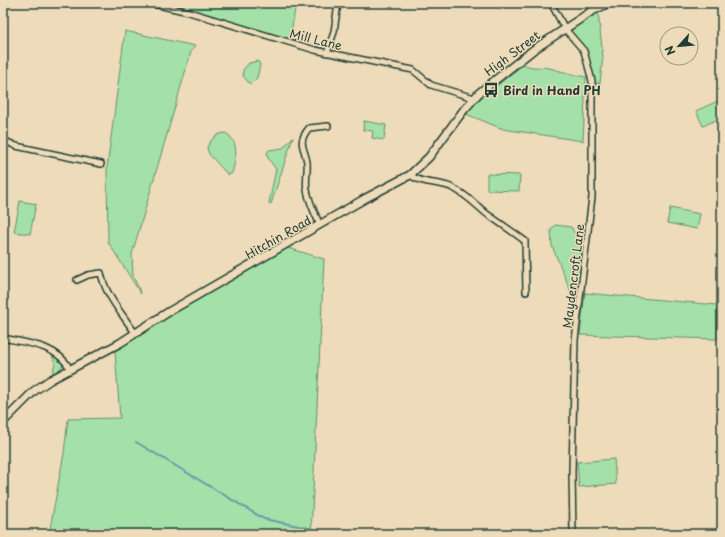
<svg xmlns="http://www.w3.org/2000/svg" width="725" height="537" font-family="'Playpen Sans',sans-serif">
	<style>
		.green { fill: #a4e1a8; stroke: #628f6e }
		.lines { fill: none; stroke-linecap: round; stroke-linejoin: round }
		.stream { stroke: #659ca8; stroke-width: 2 }
		.street-casing { stroke: #1f3d34; stroke-width: 8 }
		.secondary-casing { stroke: #1f3d34; stroke-width: 10 }
		.street { stroke: #eedbb9; stroke-width: 5 }
		.secondary { stroke: #eedbb9; stroke-width: 7 }
		.labels { text-anchor: middle; dominant-baseline: central; stroke-width: 3; stroke-linejoin: round; paint-order: stroke }
		.street-label { font-size: 12px; fill: #1f3d34; stroke: #eedbb9 }
		.poi-label { font-size: 12px; font-weight: bold; fill: #1f3d34; stroke: #eedbb9; text-anchor: start }
	</style>
	<rect width="100%" height="100%" fill="#eedbb9"/>
	<filter id="ink" filterUnits="userSpaceOnUse"><feTurbulence type="fractalNoise" baseFrequency=".025" numOctaves="2"/><feDisplacementMap in="SourceGraphic" scale="8" xChannelSelector="R" yChannelSelector="G"/><feConvolveMatrix kernelMatrix="1 2 1 2 8 2 1 2 1" color-interpolation-filters="sRGB"/></filter>
	<g filter="url(#ink)">
		<g class="green">
			<polygon points="172,3 296,3 290,39"/>
			<polygon points="598,12 603,57 600,83 594,84 589,59 569,30"/>
			<polygon points="125,31 195,46 191,52 132,254 133,276 141,294 108,242 107,168"/>
			<polygon points="258,61 260,65 257,78 250,84 243,76 243,70 249,63"/>
			<path d="M524,64c7,5 17,2 25,4 12,3 24,7 37,9l-3,64 -80,-12 -37,-15 11,-13z"/>
			<polygon points="722,99 722,117 703,126 696,111"/>
			<polygon points="364,121 386,125 384,140 372,138 373,131 363,130"/>
			<path d="M226,133c14,10 10,26 6,40l-4,2 -19,-21 -2,-6c3,-8 10,-15 19,-15z"/>
			<polygon points="293,137 271,204 269,203 276,169 268,158 267,153 269,150 283,148"/>
			<polygon points="487,174 520,175 519,191 487,190"/>
			<polygon points="20,201 36,204 30,234 14,232"/>
			<polygon points="670,208 700,214 697,229 667,223"/>
			<polygon points="555,225 571,227 577,237 586,239 577,292 571,292 552,246 551,230"/>
			<polygon points="285,247 324,259 311,534 49,534 64,453 68,419 120,418 115,351 169,314"/>
			<polygon points="585,293 717,305 717,339 580,335"/>
			<polygon points="51,353 63,364 60,369 52,375 55,363"/>
			<polygon points="614,459 616,484 579,487 577,462"/>
		</g>
		<g class="lines">
			<polyline class="stream" points="136,442 264,519 313,529"/>
			<g class="street-casing">
				<g id="street">
					<polyline points="149,3 189,12 315,50 413,70 431,85 474,98"/>
					<polyline points="551,3 565,29 584,51 592,81 592,197 575,340 572,473 573,534"/>
					<polyline points="327,53 334,32 338,3"/>
					<polyline points="3,140 16,146 101,164"/>
					<path d="M410,175c14,10 27,6 43,13 14,7 23,17 34,26 13,9 26,18 38,27l1,51"/>
					<path d="M320,225c-5,-11 -11,-23 -13,-35 -2,-9 1,-19 0,-28 -3,-16 -10,-19 2,-34l19,-2"/>
					<path d="M77,280l11,-5 13,-2c4,22 22,42 34,60"/>
					<path d="M3,338c23,5 55,7 67,31"/>
				</g>
			</g>
			<g class="secondary-casing">
				<polyline id="secondary" points="3,422 34,391 50,380 120,343 170,311 366,198 410,175 429,157 463,111 479,93 533,50 592,11 609,3"/>
			</g>
			<use href="#street" class="street"/>
			<use href="#secondary" class="secondary"/>
		</g>
	</g>
	<defs>
		<g id="bus-bare" transform="scale(1.2)"><path d="M-5-6H5V4H4V6H2V4H-2V6H-4V4H-5ZM-3.5-4V0h7V-4ZM-3.5 1.2v1.5H-2V1.2ZM2 1.2v1.5H3.5V1.2Z" fill="#1f3d34" stroke="#eedbb9" stroke-width="2.5" paint-order="stroke"/></g>
	</defs>
	<g fill-rule="evenodd">
		<use href="#bus-bare" x="491" y="90"/>
	</g>
	<g class="labels">
		<g class="street-label">
			<text transform="translate(316 39) rotate(14)">Mill Lane</text>
			<text transform="translate(512 53) rotate(-37)">High Street</text>
			<text transform="translate(278 237) rotate(-30)">Hitchin Road</text>
			<text transform="translate(573 276) rotate(-83)">Maydencroft Lane</text>
		</g>
		<g class="poi-label">
			<text x="503" y="90">Bird in Hand PH</text>
		</g>
	</g>
	<rect width="725" height="537" fill="none" stroke="#eedbb9" stroke-width="16"/>
	<rect x="8" y="8" width="709" height="521" fill="none" stroke="#1f3d34" stroke-width="1.5" filter="url(#ink)"/>
	<g transform="translate(679 46) rotate(243)"><circle r="19" fill="#eedbb9" stroke="#9b9c84"/>
	<path d="M0-3L7 15L0 10L-7 15Z" fill="#1f3d34"/>
	<text y="-6" font-size="11" font-weight="bold" text-anchor="middle" fill="#1f3d34">N</text>
	</g>
</svg>
